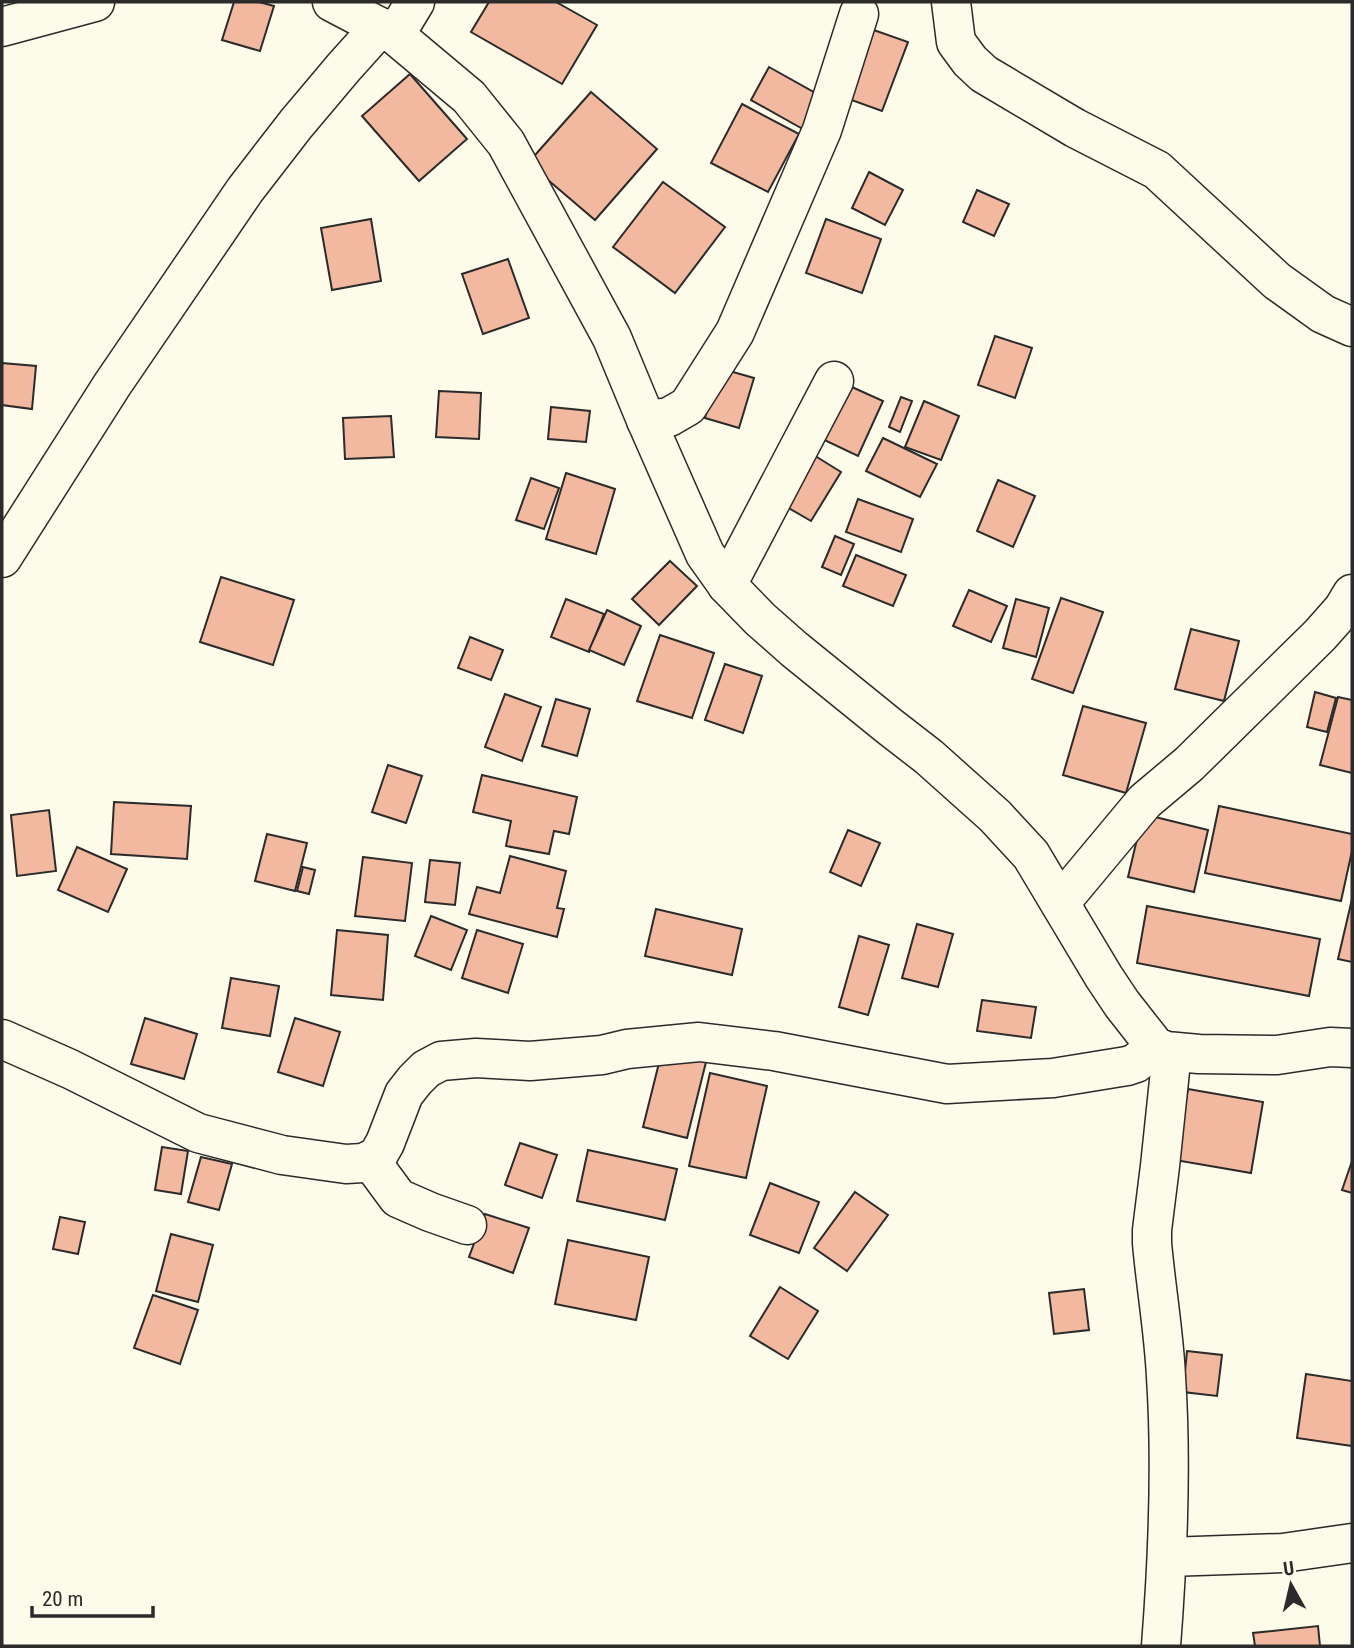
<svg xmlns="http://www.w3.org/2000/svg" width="1354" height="1648" font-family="'Roboto Condensed',sans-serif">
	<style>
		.building { fill: #f2b8a0; stroke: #2b2b2b; stroke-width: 2 }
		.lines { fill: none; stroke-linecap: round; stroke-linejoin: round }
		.minor-casing { stroke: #2b2b2b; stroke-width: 41 }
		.minor { stroke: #fdfbea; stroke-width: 38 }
	</style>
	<rect width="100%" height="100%" fill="#fdfbea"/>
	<g class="building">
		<polygon points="234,2 259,2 274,6 260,51 222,40"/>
		<polygon points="489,2 556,2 597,25 562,84 471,32"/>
		<polygon points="868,28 908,42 882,111 843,97"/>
		<polygon points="769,67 826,99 808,132 751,100"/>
		<polygon points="410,74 467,139 419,181 362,116"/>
		<polygon points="591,92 657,149 595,220 528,163"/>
		<polygon points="742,104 799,134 768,192 711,163"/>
		<polygon points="869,172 903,190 885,225 852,208"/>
		<polygon points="663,182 725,227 675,293 613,247"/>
		<polygon points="977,190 1009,204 994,236 963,222"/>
		<polygon points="371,219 381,281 332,290 321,228"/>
		<polygon points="826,219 881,239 862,293 806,273"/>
		<polygon points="508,259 529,318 483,334 462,274"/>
		<polygon points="995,336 1032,348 1015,398 978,385"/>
		<polygon points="2,363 36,366 32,409 2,405"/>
		<polygon points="719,368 754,378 739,428 705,418"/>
		<polygon points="843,383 883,401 858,456 818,437"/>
		<polygon points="439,391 481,393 479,439 436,437"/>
		<polygon points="901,397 912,401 900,432 889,427"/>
		<polygon points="924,401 959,416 941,460 905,447"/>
		<polygon points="551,407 590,411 586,442 548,439"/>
		<polygon points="391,416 394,457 345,459 343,418"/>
		<polygon points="883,438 937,464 920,497 866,471"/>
		<polygon points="804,449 841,472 811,521 773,499"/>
		<polygon points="566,473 615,489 596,554 546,539"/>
		<polygon points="531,478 559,488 544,529 516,520"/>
		<polygon points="998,480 1035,496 1013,547 977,531"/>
		<polygon points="858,499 913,519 901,552 846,532"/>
		<polygon points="835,536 854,544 841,575 822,567"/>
		<polygon points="856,555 906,575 893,606 843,586"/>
		<polygon points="670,561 697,586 659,625 632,599"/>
		<polygon points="221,577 294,600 273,665 200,642"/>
		<polygon points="969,590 1007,606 991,642 953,626"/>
		<polygon points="1061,598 1103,612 1073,693 1032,679"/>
		<polygon points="566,599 604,614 589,652 551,637"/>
		<polygon points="1016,599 1049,608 1036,657 1003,648"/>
		<polygon points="607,610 641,626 624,665 589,650"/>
		<polygon points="1191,629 1239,641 1224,701 1175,689"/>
		<polygon points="660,635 714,653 692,718 637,701"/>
		<polygon points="470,637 503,650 491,680 458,668"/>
		<polygon points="725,664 762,676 743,733 705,720"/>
		<polygon points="1315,692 1336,698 1327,732 1307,727"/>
		<polygon points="505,694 541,707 522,761 485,747"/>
		<polygon points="1338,697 1352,700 1352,773 1320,765"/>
		<polygon points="556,699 590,709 577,756 542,746"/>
		<polygon points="1083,706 1146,723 1126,793 1063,775"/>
		<polygon points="388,765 422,776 406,823 372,812"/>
		<polygon points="482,775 577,797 569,834 554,831 549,854 506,846 511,821 473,812"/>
		<polygon points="114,802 191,806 187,859 111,854"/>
		<polygon points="1219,806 1352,834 1352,851 1341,901 1205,873"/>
		<polygon points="49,810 56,871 17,876 11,815"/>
		<polygon points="1143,814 1208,830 1194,892 1128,877"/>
		<polygon points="848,830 880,843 861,886 830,872"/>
		<polygon points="267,834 307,843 295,891 255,881"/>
		<polygon points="77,847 127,869 108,912 58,890"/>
		<polygon points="510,856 566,871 557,908 564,909 557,937 469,914 477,887 500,893"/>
		<polygon points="363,857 412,863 405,921 355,916"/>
		<polygon points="430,860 460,863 455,905 425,902"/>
		<polygon points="303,867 315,870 309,894 297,891"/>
		<polygon points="1352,899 1352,962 1338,959"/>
		<polygon points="1147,906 1320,939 1309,996 1137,963"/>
		<polygon points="656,909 742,929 732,975 645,956"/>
		<polygon points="431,916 467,930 451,970 415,956"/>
		<polygon points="917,924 953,934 938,987 902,978"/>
		<polygon points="337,930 388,935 383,1000 331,995"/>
		<polygon points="477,930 523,944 508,993 462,978"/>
		<polygon points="859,936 889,945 868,1015 839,1007"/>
		<polygon points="231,978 279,986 270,1036 222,1028"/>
		<polygon points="982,1000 1036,1007 1031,1038 977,1031"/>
		<polygon points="145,1018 197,1034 184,1079 131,1064"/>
		<polygon points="295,1018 340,1032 323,1086 278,1072"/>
		<polygon points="663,1047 707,1058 687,1138 643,1127"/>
		<polygon points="710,1073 767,1086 746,1178 689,1166"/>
		<polygon points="1188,1089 1263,1102 1251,1173 1175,1160"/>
		<polygon points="520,1143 557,1155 542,1198 505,1185"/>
		<polygon points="162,1147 188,1151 181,1194 155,1190"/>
		<polygon points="588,1150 677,1169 665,1220 577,1201"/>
		<polygon points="201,1157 232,1164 219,1210 188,1202"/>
		<polygon points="1352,1161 1352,1193 1342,1190"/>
		<polygon points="770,1183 819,1202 799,1253 750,1235"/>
		<polygon points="855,1192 888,1215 847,1271 814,1248"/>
		<polygon points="485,1214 529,1228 513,1273 469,1257"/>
		<polygon points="60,1217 85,1222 78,1254 53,1249"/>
		<polygon points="171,1234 213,1245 198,1302 156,1291"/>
		<polygon points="568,1240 649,1257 636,1320 555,1304"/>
		<polygon points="780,1287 818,1311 788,1359 750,1336"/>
		<polygon points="1084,1289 1089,1330 1054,1334 1049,1293"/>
		<polygon points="153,1295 198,1310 180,1364 134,1348"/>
		<polygon points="1187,1351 1222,1355 1217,1396 1183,1392"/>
		<polygon points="1306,1374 1352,1381 1352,1446 1297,1438"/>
		<polygon points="1318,1626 1320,1646 1255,1646 1253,1633"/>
	</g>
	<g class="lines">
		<g class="minor-casing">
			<g id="minor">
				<polyline points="332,2 395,35 469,97 506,143 612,338 646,420 705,554 727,585 760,619 794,649 889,726 929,757 995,816 1031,855 1104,977 1122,1004 1155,1046 1166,1051 1199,1054 1277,1055 1330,1047 1352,1048"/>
				<polyline points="951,2 956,42 970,61 984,74 1075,128 1157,170 1277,281 1323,314 1352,327"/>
				<polyline points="2,27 95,2"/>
				<polyline points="395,35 415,2"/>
				<polyline points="646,420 669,417 688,406 735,332 822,130 859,14"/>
				<polyline points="2,558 112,385 245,190 296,124 344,67 380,27"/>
				<polyline points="727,585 834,381"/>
				<polyline points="1060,903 1145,801 1189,764 1320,635 1343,609 1352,594"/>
				<polyline points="2,1039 70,1069 198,1133 282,1155 346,1164 363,1163 377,1157 385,1143 404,1094 415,1080 426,1069 441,1061 476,1058 530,1061 602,1055 627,1049 699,1042 774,1051 947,1084 1053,1078 1127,1066 1136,1063 1155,1046"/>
				<polyline points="370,1160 398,1198 430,1212 467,1225"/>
				<polyline points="1168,1557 1283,1553 1352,1543"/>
				<path d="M1161,1646c7,-90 11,-179 5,-269 -2,-44 -10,-89 -14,-134v-13l8,-64 12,-114"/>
			</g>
		</g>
		<use href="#minor" class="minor"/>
	</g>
	<rect width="1354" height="1648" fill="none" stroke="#2b2b2b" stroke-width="7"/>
	<g transform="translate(1291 1585) rotate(352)" stroke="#fdfbea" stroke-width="5" paint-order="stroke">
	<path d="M0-5L12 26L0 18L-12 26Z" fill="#2b2b2b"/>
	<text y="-10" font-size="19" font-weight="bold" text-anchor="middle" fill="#2b2b2b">U</text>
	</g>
	<path d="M32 1606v10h121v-10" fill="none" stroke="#2b2b2b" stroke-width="3.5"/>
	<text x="42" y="1606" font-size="21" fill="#2b2b2b" stroke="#fdfbea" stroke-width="5" paint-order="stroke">20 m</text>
</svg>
